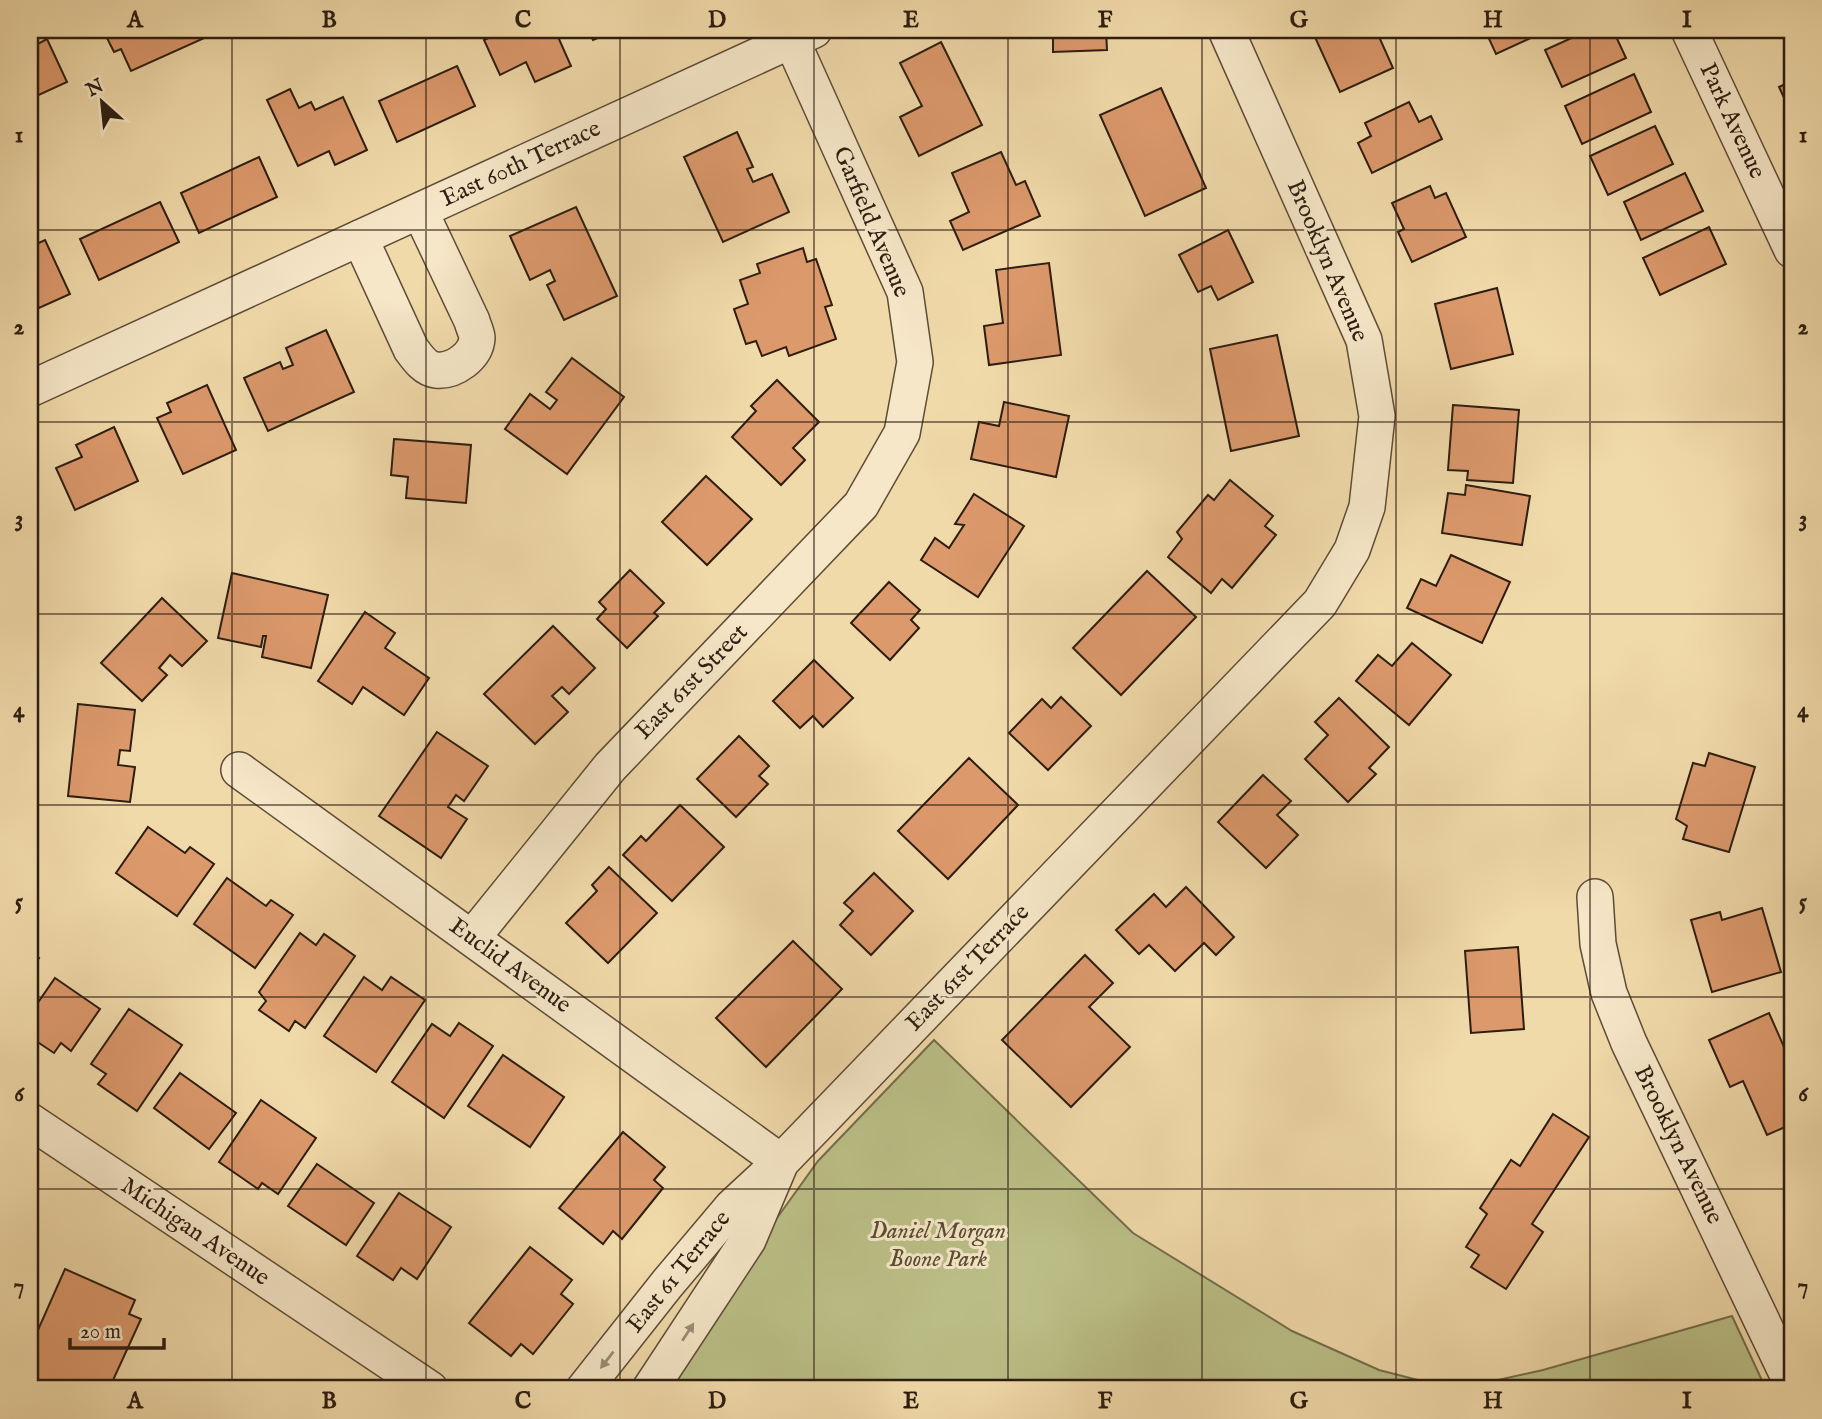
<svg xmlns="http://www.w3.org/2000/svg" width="1822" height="1419" font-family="'IM FELL English',serif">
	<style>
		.green { fill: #bbbf87; stroke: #746e4c; stroke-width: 2 }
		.building { fill: #dc996c; stroke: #2d1d11; stroke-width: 2 }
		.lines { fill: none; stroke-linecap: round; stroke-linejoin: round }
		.minor-casing { stroke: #5e4c37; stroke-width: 38 }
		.minor { stroke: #f6e7c8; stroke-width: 35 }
		.oneway { fill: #9c8c76 }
		.grid { fill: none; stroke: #2d1d11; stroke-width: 2; stroke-opacity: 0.55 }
		.labels { text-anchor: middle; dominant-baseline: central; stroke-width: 6; stroke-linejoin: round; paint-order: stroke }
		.street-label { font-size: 24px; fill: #2d1d11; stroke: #f6e7c8 }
		.park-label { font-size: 24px; font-style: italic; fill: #584e34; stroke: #f6e7c8 }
		.neatline { fill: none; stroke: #2d1d11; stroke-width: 2.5 }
		.grid-label { font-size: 23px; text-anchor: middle; font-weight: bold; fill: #2d1d11 }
	</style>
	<rect width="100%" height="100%" fill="#f1daaa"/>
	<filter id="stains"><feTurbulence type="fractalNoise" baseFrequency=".00286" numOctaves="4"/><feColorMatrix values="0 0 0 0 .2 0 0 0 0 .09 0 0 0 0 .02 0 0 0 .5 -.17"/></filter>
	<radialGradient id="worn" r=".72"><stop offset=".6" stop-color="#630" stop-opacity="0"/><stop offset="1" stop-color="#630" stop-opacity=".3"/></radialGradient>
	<g class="green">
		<polygon points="934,1040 1133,1233 1292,1331 1379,1370 1453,1389 662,1389 777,1218 818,1161"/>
		<polygon points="1732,1316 1766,1389 1457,1389 1543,1370"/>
	</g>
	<g class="building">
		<polygon points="103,30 209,30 211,35 131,71 121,49 114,52"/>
		<polygon points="506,30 555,30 571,66 535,82 526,62 500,75 484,40"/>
		<polygon points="588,30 617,30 593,40"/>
		<polygon points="1053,30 1106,30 1107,50 1053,52"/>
		<polygon points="1326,30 1376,30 1393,68 1340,92 1314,35"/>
		<polygon points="1485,30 1548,30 1496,54"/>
		<polygon points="1589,30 1613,30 1626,58 1562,87 1545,50"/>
		<polygon points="47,39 67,82 30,99 30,48"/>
		<polygon points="941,42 982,125 919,156 900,117 922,106 900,63"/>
		<polygon points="457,66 475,106 397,142 379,101"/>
		<polygon points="1634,74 1651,112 1582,144 1565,106"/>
		<polygon points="1792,81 1792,115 1779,87"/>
		<polygon points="1161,88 1206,188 1145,216 1100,115"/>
		<polygon points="290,89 299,108 311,102 315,110 343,97 367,150 335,165 329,151 298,166 267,100"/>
		<polygon points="1409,102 1419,122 1431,116 1442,139 1372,173 1358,143 1371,136 1365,123"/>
		<polygon points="1655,126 1673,164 1608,195 1590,156"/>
		<polygon points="737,132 753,167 747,169 753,182 772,174 789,212 723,242 684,157"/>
		<polygon points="1001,152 1016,185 1025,181 1040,216 963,250 950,221 969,212 952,173"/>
		<polygon points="259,157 277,197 199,233 181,193"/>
		<polygon points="1685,173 1703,211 1641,240 1624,202"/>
		<polygon points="1430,186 1435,198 1446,193 1466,237 1412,262 1398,232 1404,229 1392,203"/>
		<polygon points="160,202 179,242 99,280 80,239"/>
		<polygon points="576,207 617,296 564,320 547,285 555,281 550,270 530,280 510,236"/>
		<polygon points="1709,227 1726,264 1660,295 1643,258"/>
		<polygon points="1228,230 1253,282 1218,300 1211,286 1198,292 1179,255"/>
		<polygon points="45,240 70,294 39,308 31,292 30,292 30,247"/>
		<polygon points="803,248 807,262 816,259 832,305 825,307 836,339 789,356 786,347 762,356 756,341 746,344 734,309 748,304 740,280 760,273 757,264"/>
		<polygon points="1049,263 1061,355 989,365 984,326 1003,323 996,270"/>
		<polygon points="1497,288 1513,354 1451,369 1435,304"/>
		<polygon points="326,330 354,392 268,431 244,378 280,362 283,369 293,365 286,348"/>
		<polygon points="1277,335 1299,436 1231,451 1210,349"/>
		<polygon points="572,358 624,397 567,474 505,429 530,394 550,409 557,400 546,392"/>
		<polygon points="777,380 819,422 793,448 805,460 781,485 732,437 756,411 751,406"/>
		<polygon points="207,385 236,450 183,474 157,418 171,412 167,403"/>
		<polygon points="1004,402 1069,416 1056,477 971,459 979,422 999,426"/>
		<polygon points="1453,405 1519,410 1513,483 1467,480 1468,471 1448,470"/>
		<polygon points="114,427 138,481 75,510 56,468 82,457 76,445"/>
		<polygon points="394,439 471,445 466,503 406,498 408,477 391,475"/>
		<polygon points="706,476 752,519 707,565 662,522"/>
		<polygon points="1230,480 1273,516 1265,526 1276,535 1232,588 1222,579 1211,593 1168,557 1182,539 1177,532 1208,495 1214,500"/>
		<polygon points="1466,485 1530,496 1522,545 1442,533 1448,493 1465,495"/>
		<polygon points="974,494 1024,526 978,597 921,560 935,538 949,548 964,525 955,524"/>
		<polygon points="1451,555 1510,582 1482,643 1407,608 1421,579 1436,586"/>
		<polygon points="630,570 664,603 654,613 658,616 627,648 597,619 606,609 599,602"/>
		<polygon points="1147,571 1196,617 1121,695 1073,648"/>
		<polygon points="232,573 328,595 311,668 262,657 266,636 263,636 261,647 218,638"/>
		<polygon points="889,582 920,610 911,620 919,628 890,660 851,623"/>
		<polygon points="162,598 207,641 182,666 170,655 159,668 167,675 142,701 101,663"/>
		<polygon points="365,612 395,633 385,648 429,678 404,715 363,687 352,704 318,681"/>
		<polygon points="553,626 595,668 569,694 562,687 552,696 568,712 535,744 484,694"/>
		<polygon points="1412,643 1451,675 1409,725 1356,681 1378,655 1392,666"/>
		<polygon points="814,660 853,698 823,727 813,716 800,728 773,701"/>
		<polygon points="1061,697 1091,726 1048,770 1009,733 1042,699 1051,708"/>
		<polygon points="1339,698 1389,747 1369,768 1376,774 1348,802 1305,759 1328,735 1315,722"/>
		<polygon points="78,704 135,710 130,751 120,750 118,765 135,767 130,802 68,796"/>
		<polygon points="437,732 488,766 464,801 456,795 448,807 467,819 441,858 379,816"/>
		<polygon points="739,736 769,766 759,776 768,784 736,817 697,779"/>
		<polygon points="1709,753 1755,767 1729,852 1683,839 1687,826 1676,819 1693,763 1705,766"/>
		<polygon points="969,758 1018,805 948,879 898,831"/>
		<polygon points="1263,775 1291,801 1277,815 1298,835 1266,868 1218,822"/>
		<polygon points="680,805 724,847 672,901 623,855 641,836 646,841"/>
		<polygon points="148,827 185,853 190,847 214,864 177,916 116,873"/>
		<polygon points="609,867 657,913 608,963 566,923 597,891 592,885"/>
		<polygon points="874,873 913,911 871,955 840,925 853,911 844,903"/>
		<polygon points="227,878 266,906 271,900 293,915 255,968 194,924"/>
		<polygon points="1186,887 1234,937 1216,955 1204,943 1175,971 1149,945 1139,954 1116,930 1154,894 1166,907"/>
		<polygon points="1762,908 1781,972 1712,992 1691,920 1720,912 1722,920"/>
		<polygon points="300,933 316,945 324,934 355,956 305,1028 295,1021 289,1031 259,1010 266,1001 259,992"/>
		<polygon points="793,941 842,989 766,1067 716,1018"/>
		<polygon points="1518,947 1524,1029 1471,1033 1465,951"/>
		<polygon points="30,952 39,958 30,971"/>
		<polygon points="1085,955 1113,983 1089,1007 1130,1047 1071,1107 1002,1040"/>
		<polygon points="364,977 382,990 391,977 425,1000 376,1072 324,1036"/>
		<polygon points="55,978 100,1009 71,1051 61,1043 54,1053 30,1037 30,1014"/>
		<polygon points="129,1009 182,1045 137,1111 98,1084 106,1074 91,1064"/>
		<polygon points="1769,1013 1792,1065 1792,1124 1767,1135 1743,1081 1730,1087 1709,1040"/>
		<polygon points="459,1023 493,1046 444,1118 392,1082 432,1024 450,1036"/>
		<polygon points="503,1055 564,1097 530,1147 468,1106"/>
		<polygon points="180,1073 236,1113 209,1149 154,1108"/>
		<polygon points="261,1100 316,1138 278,1194 262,1183 258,1189 219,1162"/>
		<polygon points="1553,1114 1589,1137 1532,1224 1543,1232 1506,1289 1471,1267 1479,1255 1466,1247 1487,1214 1480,1208 1511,1160 1520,1166"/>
		<polygon points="623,1132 665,1167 654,1180 663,1188 622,1239 613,1231 603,1244 559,1208"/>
		<polygon points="317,1164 374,1203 346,1245 288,1206"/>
		<polygon points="399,1193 451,1227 417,1279 401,1268 393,1280 357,1256"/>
		<polygon points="530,1247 572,1280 561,1294 573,1304 533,1354 521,1344 511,1356 469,1323"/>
		<polygon points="65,1269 135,1300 129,1314 141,1319 109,1389 30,1389 30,1348"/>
	</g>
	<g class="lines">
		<g class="minor-casing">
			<g id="minor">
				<polyline points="1689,30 1792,250"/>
				<path d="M360,238l51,111c6,8 14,20 25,21 18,2 40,-14 41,-32 0,-5 -4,-12 -5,-17l-52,-110"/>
				<polyline points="30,389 814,30"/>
				<polyline points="239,770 781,1162"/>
				<polyline points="1595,897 1598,944 1609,993 1629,1043 1792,1384"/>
				<polyline points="472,938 610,767 861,505 902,433 915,362 905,292 787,30"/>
				<polyline points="30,1121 430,1389"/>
				<polyline points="584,1389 667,1284 732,1207 773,1169"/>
				<polyline points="650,1389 748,1240 781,1162 1320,603 1352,550 1367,507 1377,416 1364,340 1226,30"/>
			</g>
		</g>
		<use href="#minor" class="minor"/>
	</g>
	<defs><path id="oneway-solid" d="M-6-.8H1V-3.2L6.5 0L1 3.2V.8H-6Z" transform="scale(1.75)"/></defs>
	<g class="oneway">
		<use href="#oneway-solid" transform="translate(688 1332) rotate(-57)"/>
		<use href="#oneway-solid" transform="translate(607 1360) rotate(128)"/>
	</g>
	<path class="grid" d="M232,30v1359M426,30v1359M620,30v1359M814,30v1359M1008,30v1359M1202,30v1359M1396,30v1359M1590,30v1359M30,230h1762M30,422h1762M30,614h1762M30,805h1762M30,997h1762M30,1189h1762"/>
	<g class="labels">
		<g class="street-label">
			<text transform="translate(1732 121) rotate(65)">Park Avenue</text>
			<text transform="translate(521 164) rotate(-25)">East 60th Terrace</text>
			<text transform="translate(871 222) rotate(67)">Garfield Avenue</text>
			<text transform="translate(1327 261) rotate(67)">Brooklyn Avenue</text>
			<text transform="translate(692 682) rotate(-46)">East 61st Street</text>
			<text transform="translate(510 966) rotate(36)">Euclid Avenue</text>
			<text transform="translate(968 968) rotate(-46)">East 61st Terrace</text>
			<text transform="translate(1678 1145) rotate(64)">Brooklyn Avenue</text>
			<text transform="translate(195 1232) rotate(34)">Michigan Avenue</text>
			<text transform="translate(679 1272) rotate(-51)">East 61 Terrace</text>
		</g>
		<g class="park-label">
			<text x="938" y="1231">Daniel Morgan<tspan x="938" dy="28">Boone Park</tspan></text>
		</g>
	</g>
	<rect width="1822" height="1419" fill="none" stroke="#f1daaa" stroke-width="77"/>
	<g transform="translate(102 102) rotate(333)" stroke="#f6e7c8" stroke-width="5" paint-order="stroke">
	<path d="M0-5L12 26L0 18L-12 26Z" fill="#2d1d11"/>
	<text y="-10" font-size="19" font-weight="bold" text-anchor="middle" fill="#2d1d11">N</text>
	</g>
	<path d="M70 1338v10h94v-10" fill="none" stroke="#2d1d11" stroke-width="3.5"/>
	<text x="80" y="1338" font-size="21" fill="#2d1d11" stroke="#f6e7c8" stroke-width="5" paint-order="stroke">20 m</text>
	<rect x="38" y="38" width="1746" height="1342" class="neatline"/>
	<g class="grid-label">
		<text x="135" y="27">A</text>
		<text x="329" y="27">B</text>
		<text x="523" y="27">C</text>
		<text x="717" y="27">D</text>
		<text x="911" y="27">E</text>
		<text x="1105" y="27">F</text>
		<text x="1299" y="27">G</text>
		<text x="1493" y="27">H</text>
		<text x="1687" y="27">I</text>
		<text x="19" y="142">1</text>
		<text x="1803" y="142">1</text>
		<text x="19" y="334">2</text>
		<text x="1803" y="334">2</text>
		<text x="19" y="526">3</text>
		<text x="1803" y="526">3</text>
		<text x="19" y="717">4</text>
		<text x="1803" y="717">4</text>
		<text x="19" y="909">5</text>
		<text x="1803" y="909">5</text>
		<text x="19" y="1101">6</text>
		<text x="1803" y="1101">6</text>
		<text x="19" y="1293">7</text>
		<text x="1803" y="1293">7</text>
		<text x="135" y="1408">A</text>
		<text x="329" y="1408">B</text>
		<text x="523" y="1408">C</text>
		<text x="717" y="1408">D</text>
		<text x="911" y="1408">E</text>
		<text x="1105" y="1408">F</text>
		<text x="1299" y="1408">G</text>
		<text x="1493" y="1408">H</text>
		<text x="1687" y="1408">I</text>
	</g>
	<rect width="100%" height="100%" filter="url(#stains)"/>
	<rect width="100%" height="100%" fill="url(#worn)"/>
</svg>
